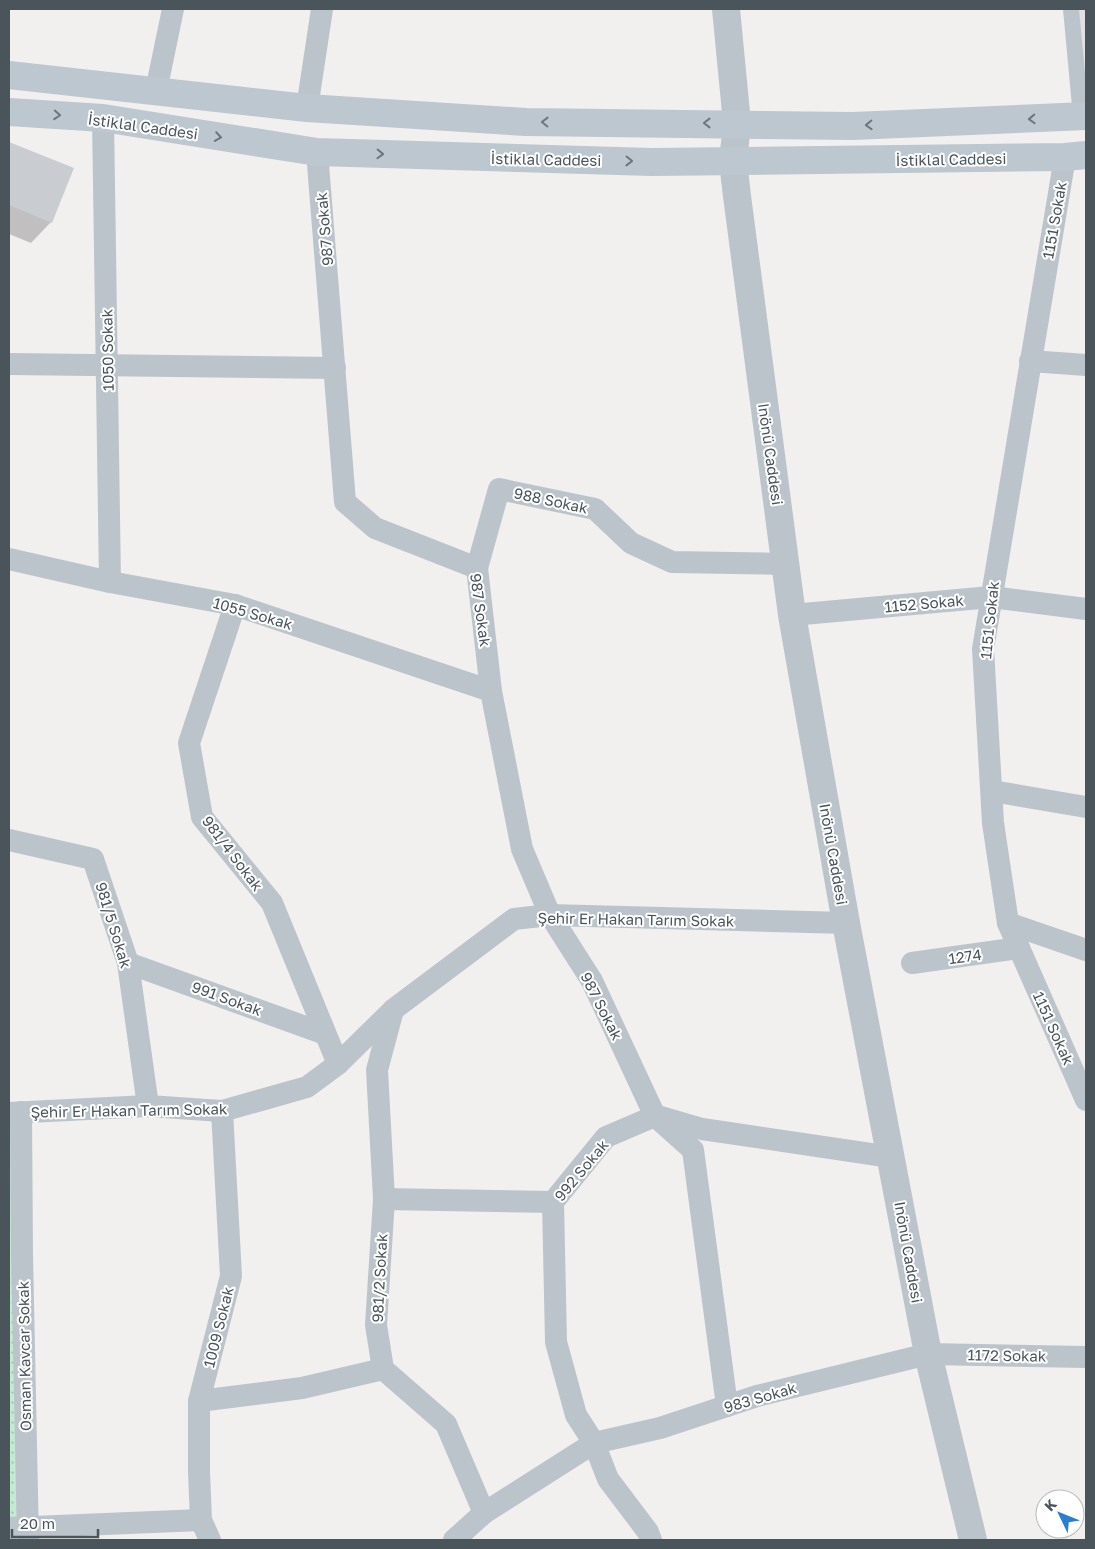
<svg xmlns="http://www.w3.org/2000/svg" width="1095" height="1549" font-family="'Golos Text',sans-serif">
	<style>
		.education { fill: #e2e0e1 }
		.grass { fill: url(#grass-dots) }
		.shadow { fill: #0003 }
		.building { fill: #c9cdd1 }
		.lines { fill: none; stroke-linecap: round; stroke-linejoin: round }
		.pedestrian { stroke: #bcc4cb; stroke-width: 16 }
		.minor { stroke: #bcc4cb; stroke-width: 22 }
		.tertiary { stroke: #bcc4cb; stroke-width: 28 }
		.secondary { stroke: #bdc7cf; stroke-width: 28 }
		.oneway { stroke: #6c767e }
		.labels { text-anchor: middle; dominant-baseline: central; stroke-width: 4; stroke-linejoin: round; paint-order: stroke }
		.street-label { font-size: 15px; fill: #49545b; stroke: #fff }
	</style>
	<defs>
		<pattern id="grass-dots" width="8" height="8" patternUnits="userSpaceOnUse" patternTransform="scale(1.25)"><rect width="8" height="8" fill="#c2ebcf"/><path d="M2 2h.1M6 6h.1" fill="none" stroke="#a0c1ab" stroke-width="1.8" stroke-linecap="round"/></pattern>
	</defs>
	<rect width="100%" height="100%" fill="#f2efef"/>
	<polygon class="education" points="1071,9 1086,9 1086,116"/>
	<polygon class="grass" points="21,1112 27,1526 9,1528 9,1113"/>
	<polygon class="shadow" points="9,144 73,169 51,222 31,243 9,234"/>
	<polygon class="building" points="9,142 74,168 52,223 9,205"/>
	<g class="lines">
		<polyline class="pedestrian" points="1071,9 1081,117"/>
		<g class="minor">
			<polyline points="156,91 173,9"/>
			<polyline points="307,108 322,9"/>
			<polyline points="103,118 110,582"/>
			<polyline points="317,152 345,502 375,528 477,568 491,691 522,849 550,915 592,981 655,1116 693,1150 727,1406"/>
			<polyline points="1065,157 983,649 993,823 1008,923 1086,1100"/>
			<polyline points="1030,361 1086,365"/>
			<polyline points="9,364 335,368"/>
			<polyline points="9,559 110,582 235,605 491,691"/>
			<polyline points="477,568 499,489 595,509 631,543 672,562 786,564"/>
			<polyline points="235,605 189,743 202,817 272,903 338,1064"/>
			<polyline points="792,615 991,597 1086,609"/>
			<polyline points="992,791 1086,807"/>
			<polyline points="9,840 93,859 128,963 148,1106"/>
			<polyline points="1008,923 1086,950"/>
			<polyline points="128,963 325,1034"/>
			<polyline points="912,963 1019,948"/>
			<polyline points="393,1010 377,1070 384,1199 376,1325 383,1369 446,1424 484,1513"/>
			<polyline points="21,1112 22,1254 28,1540"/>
			<polyline points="9,1113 148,1106 222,1111 307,1087 338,1064 394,1009 514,919 550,915 846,923"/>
			<polyline points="661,1117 702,1129 891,1157"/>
			<polyline points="384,1199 553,1202"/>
			<polyline points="199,1401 302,1388 383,1369"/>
			<polyline points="9,1528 201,1520"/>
			<polyline points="210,1540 201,1520 199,1472 199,1401 231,1276 222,1111"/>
			<polyline points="454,1540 484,1513 594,1443 660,1428 757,1396 928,1354 1086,1357"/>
			<polyline points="651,1540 648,1532 608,1479 594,1443 576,1415 556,1342 553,1202 606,1137 655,1116"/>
		</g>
		<polyline class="tertiary" points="726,9 737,123 733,162 737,196 792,615 846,923 928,1354 973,1540"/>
		<g class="secondary">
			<polyline points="9,75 307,108 526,122 853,126 1086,116"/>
			<polyline points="9,112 103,118 317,152 652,162 1065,157 1086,155"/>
		</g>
	</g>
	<defs><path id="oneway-chevron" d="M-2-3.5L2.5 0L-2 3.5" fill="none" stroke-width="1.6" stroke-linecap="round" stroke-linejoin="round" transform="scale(1.25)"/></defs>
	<g class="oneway">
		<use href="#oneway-chevron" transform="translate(57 115) rotate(4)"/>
		<use href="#oneway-chevron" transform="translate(1032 119) rotate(178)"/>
		<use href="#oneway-chevron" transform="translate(545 122) rotate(-179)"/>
		<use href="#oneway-chevron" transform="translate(707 123) rotate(-180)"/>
		<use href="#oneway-chevron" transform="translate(869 125) rotate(178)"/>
		<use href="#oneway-chevron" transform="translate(218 137) rotate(9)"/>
		<use href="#oneway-chevron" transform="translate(380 154) rotate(2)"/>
		<use href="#oneway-chevron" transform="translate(629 161) rotate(1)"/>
	</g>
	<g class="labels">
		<g class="street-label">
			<text transform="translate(143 126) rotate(8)">İstiklal Caddesi</text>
			<text transform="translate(546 159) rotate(1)">İstiklal Caddesi</text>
			<text transform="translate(951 159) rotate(-1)">İstiklal Caddesi</text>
			<text transform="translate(1054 220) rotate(-80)">1151 Sokak</text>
			<text transform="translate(324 229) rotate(-95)">987 Sokak</text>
			<text transform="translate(107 350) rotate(-91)">1050 Sokak</text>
			<text transform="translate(771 454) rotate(82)">Inönü Caddesi</text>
			<text transform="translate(551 500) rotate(12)">988 Sokak</text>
			<text transform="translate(924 603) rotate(-5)">1152 Sokak</text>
			<text transform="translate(481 610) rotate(82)">987 Sokak</text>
			<text transform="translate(253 613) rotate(16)">1055 Sokak</text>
			<text transform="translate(989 620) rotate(-84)">1151 Sokak</text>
			<text transform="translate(233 853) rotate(53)">981/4 Sokak</text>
			<text transform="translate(834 854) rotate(80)">Inönü Caddesi</text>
			<text transform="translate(636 919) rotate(1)">Şehir Er Hakan Tarım Sokak</text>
			<text transform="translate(114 925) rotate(73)">981/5 Sokak</text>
			<text transform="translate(965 956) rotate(-8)">1274</text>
			<text transform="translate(227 998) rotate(20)">991 Sokak</text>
			<text transform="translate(602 1006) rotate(63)">987 Sokak</text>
			<text transform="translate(1054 1028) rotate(66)">1151 Sokak</text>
			<text transform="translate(129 1110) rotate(-1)">Şehir Er Hakan Tarım Sokak</text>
			<text transform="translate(581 1170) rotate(-50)">992 Sokak</text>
			<text transform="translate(909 1252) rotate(80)">Inönü Caddesi</text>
			<text transform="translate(379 1278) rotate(-87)">981/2 Sokak</text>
			<text transform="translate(218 1327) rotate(-76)">1009 Sokak</text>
			<text transform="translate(1007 1355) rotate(1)">1172 Sokak</text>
			<text transform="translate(24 1356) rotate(-91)">Osman Kavcar Sokak</text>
			<text transform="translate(760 1397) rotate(-16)">983 Sokak</text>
		</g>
	</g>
	<rect width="1095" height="1549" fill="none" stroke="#49545b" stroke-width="20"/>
	<g transform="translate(1060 1514) rotate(313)"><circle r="24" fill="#ffffff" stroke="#b6bbbd"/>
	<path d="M0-4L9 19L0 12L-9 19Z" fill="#297ed2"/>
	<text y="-8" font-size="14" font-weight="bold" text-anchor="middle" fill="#49545b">K</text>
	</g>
	<path d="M12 1529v8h86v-8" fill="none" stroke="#49545b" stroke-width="2.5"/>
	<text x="20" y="1529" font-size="15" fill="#49545b" stroke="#ffffff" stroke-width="4" paint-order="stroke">20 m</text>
</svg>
